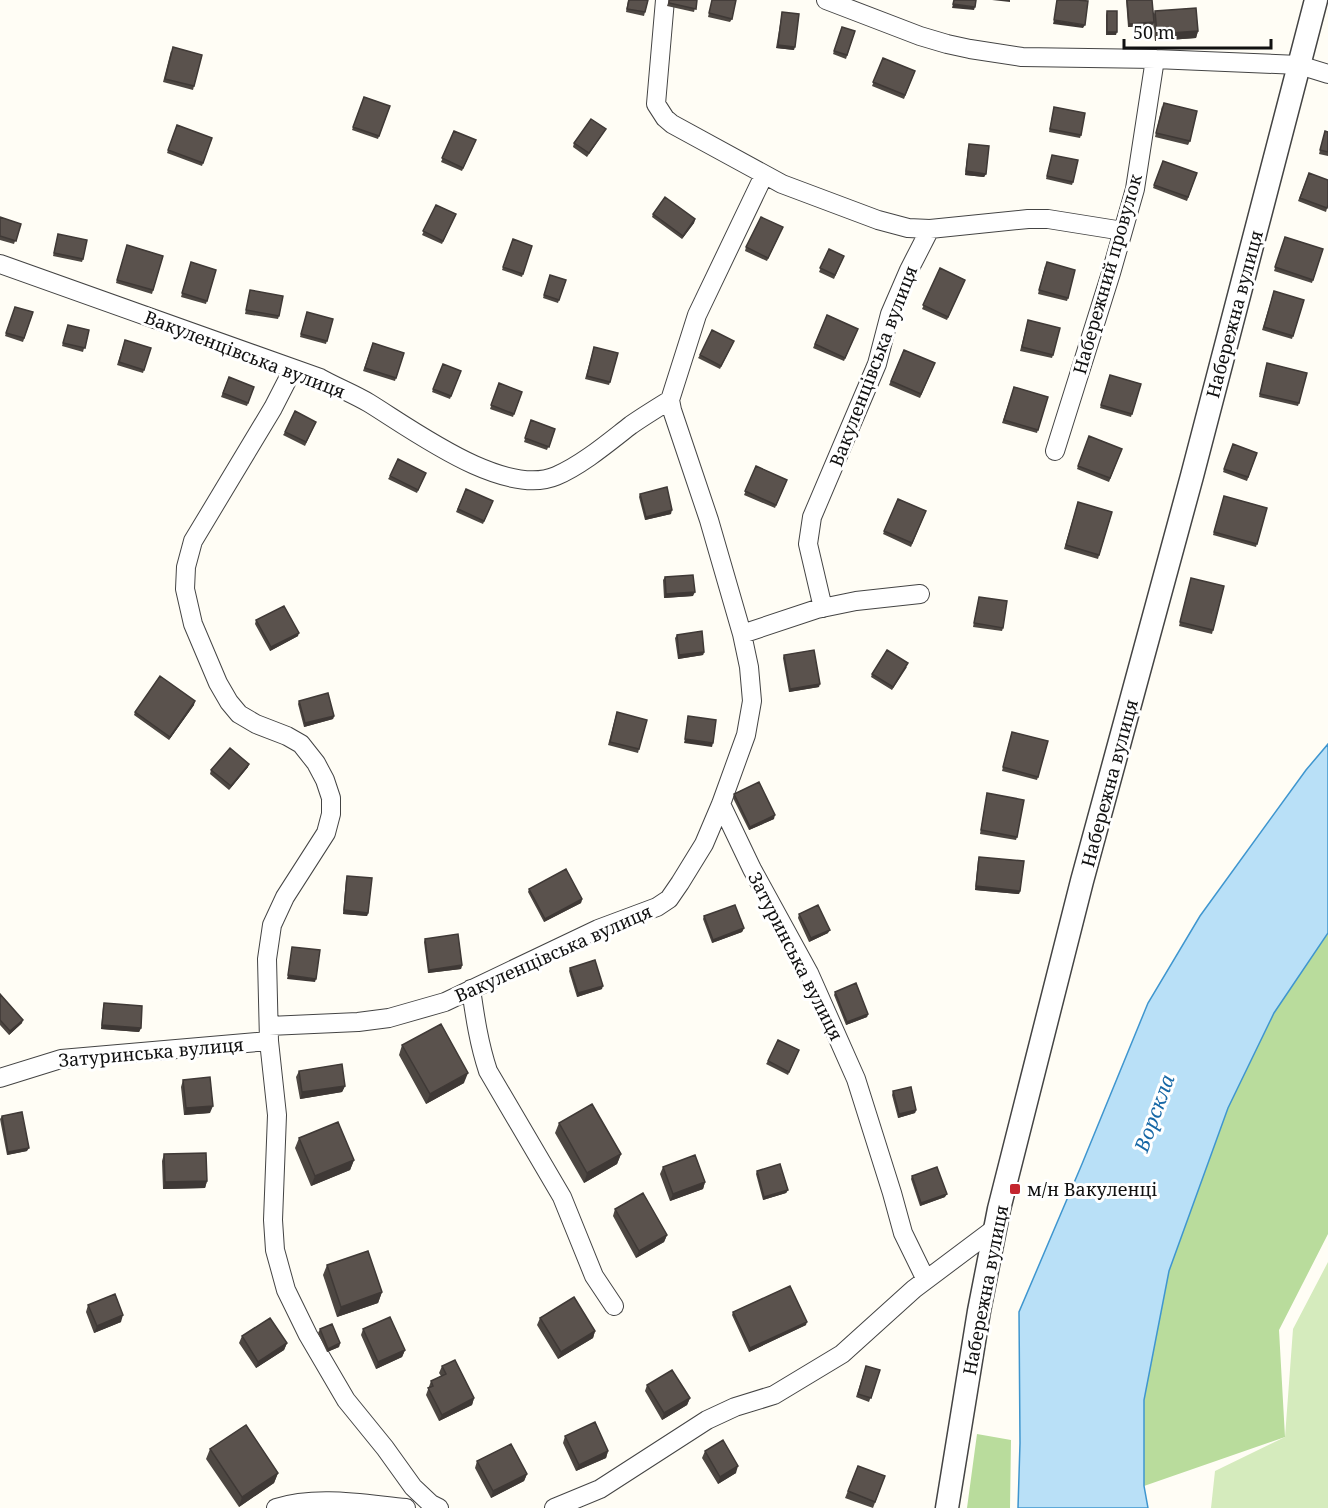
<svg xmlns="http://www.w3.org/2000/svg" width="1328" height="1508" viewBox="0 0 1328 1508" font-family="'Noto Serif',serif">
<rect width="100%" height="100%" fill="#fffdf5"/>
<path fill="#d5ebbd" d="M1328 1262V1508H1211L1215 1471 1285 1437 1293 1329Z"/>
<path fill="#b9dc9c" d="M1328 933V1234L1279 1330 1285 1437 1144 1486V1400L1169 1271 1228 1108 1274 1013Z
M977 1434 1011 1440 1010 1508H967Z"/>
<path fill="#b9e0f7" stroke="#3f96cf" stroke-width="1.5" d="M1328 744V933L1274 1013 1228 1108 1169 1271 1144 1400V1486L1148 1508H1018L1020 1443 1019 1312 1082 1164 1148 1003 1200 916 1306 770Z"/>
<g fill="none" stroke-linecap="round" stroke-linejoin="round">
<g stroke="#444" stroke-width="20">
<path id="minor" d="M665 0 656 104 665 118 672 124 782 184 878 220 908 228 930 229 1028 219H1048L1123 231
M826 0 920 36 947 44 970 49 1022 57 1155 59 1299 65 1328 74
M0 264 320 378C336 387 354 394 369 403 413 430 504 498 556 476 582 465 609 442 631 425 644 416 657 408 670 400
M293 369 273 408 193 541 186 567 185 589 193 624 218 683 229 702 239 714 256 724 287 736 301 744 316 763 325 780 331 798V814L326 833 285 897 272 925 267 959 269 1041 277 1115 273 1220 275 1250 286 1290 308 1335 346 1400 385 1448 413 1487 431 1504 439 1508
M1055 451 1111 273 1135 189 1155 59
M823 608 808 544 812 517 877 364 890 314 909 270 930 229
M742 634 817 609 856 601 920 594
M721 804 752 869 809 973 856 1079 892 1193 903 1233 926 1280
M471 989C475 1017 479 1044 488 1071L562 1197 594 1276 614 1306
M269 1026 358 1022 389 1018 445 1002 598 929 657 907 669 899 680 883 704 844 721 804 746 735 752 701 749 667 742 634 709 520 672 410 670 400 697 315 764 175
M0 1078 61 1059 269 1041
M276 1508C317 1495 364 1504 406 1508
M554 1508 600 1489 707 1420 735 1407 774 1395 842 1354 914 1289 994 1229"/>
</g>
<g stroke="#444" stroke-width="25">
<path id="tertiary" d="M947 1508 979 1311 999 1209 1082 881 1192 476 1316 0"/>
</g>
<use href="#minor" stroke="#fff" stroke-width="18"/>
<use href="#tertiary" stroke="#fff" stroke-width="22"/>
</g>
<path fill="#4d4742" d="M628 0H648L644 16 626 12Z
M669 0H697L694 12 667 6Z
M712 0 732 19 730 22 708 17Z
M1126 0H1152L1153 17 1155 11 1198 31 1196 38 1155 41 1153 23 1152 26 1128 27Z
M1107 11 1116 35H1106V15Z
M782 12 794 50 776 48Z
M842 27 855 31 846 59 833 54Z
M171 51 194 86 193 90 163 82Z
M883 58 915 71 904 99 872 86Z
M364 97 390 106 378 139 352 130Z
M1162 106 1190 141 1188 145 1155 137Z
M1054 107 1081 135 1080 138 1049 132Z
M177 125 212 138 202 166 167 153Z
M454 131 476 140 462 171 441 162Z
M1325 131 1328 132V156L1319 154Z
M604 132 587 157 573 147 574 143Z
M969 144 986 174 984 177 965 175 968 148Z
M1052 155 1073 182 1072 185 1046 179Z
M1163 161 1197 173 1187 201 1153 188Z
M1309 173 1328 205 1326 212 1298 201Z
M436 205 456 214 442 244 422 235Z
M653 214 695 219 694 223 682 239 652 217Z
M0 217 21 224 14 244 0 240Z
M783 227 767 261 745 251 746 247Z
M58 234 83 259 82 262 53 256Z
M1285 237 1323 249 1312 283 1274 271Z
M513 239 532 246 522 277 502 270Z
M127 245 163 256 152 294 116 283Z
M829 249 844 256 834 279 819 272Z
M191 262 216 270 206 304 181 297Z
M1045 266 1068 298 1067 301 1038 294Z
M940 268 965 280 947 320 922 309Z
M550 275 566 280 558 303 543 298Z
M250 290 279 316 278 319 245 314Z
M1274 291 1304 300 1292 339 1262 330Z
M15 307 33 312 23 342 5 336Z
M307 312 333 319 326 344 300 337Z
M827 315 858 329 844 361 813 348Z
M1027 324 1053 355 1052 358 1020 351Z
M68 325 89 330 83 352 62 346Z
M125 340 151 348 143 373 117 365Z
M734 341 720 369 698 358 700 355Z
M373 343 404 353 395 381 363 371Z
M594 347 610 382 609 385 585 379Z
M904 350 935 363 920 398 889 385Z
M443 364 461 371 450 399 432 392Z
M1266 367 1299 403 1298 406 1259 397Z
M1110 375 1141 384 1131 417 1100 408Z
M229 377 254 387 247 406 221 397Z
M499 383 522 392 513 417 490 409Z
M1014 387 1048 397 1037 433 1002 423Z
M531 420 555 429 547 450 524 442Z
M316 422 305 446 283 435 285 432Z
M1089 436 1122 449 1109 482 1077 469Z
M1233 444 1257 453 1247 481 1223 472Z
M756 466 787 480 775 508 744 495Z
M426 473 417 493 388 479 390 476Z
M466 489 493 501 483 524 456 512Z
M640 494 671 514 645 520 639 497Z
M1224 496 1267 508 1256 547 1213 535Z
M898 499 926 511 911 547 883 534Z
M1078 502 1112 512 1098 559 1064 549Z
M665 577 693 596 664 598 663 580Z
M1190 582 1213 630 1212 634 1179 626Z
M979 597 1003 628 1002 631 973 627Z
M256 620 298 636 270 651 255 624Z
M677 635 704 652 703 655 678 659 675 638Z
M784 655 819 687 789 692 783 658Z
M907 667 892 690 871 677 872 674Z
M299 701 334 716 333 719 304 727 298 704Z
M194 705 169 740 134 715 135 712Z
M616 715 639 749 638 753 608 745Z
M1011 735 1038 777 1037 780 1002 771Z
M248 767 229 790 210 774 211 770Z
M987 793 1017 837 1016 840 980 834Z
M734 794 774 819 749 830 733 798Z
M979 857 1020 891 1019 894 975 890 978 860Z
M347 876 368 913 367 916 343 914 346 879Z
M529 889 582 899 581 903 544 922 528 892Z
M799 914 828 933 809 942 798 918Z
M704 916 744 928 742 932 712 943 703 919Z
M425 939 462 965 461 969 428 973 424 942Z
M570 968 602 989 577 997 569 971Z
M835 992 868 1014 867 1017 846 1025 834 995Z
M0 994 22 1023 9 1035 0 1025Z
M104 1003 141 1028 139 1032 101 1029 103 1007Z
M402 1045 464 1083 426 1104 399 1055Z
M799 1050 788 1075 766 1064 768 1061Z
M299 1071 345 1086 342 1092 300 1099 296 1077Z
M183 1080 210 1113 184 1115 181 1087Z
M893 1091 916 1110 915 1113 898 1118 892 1095Z
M2 1116 27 1151 7 1155 0 1119Z
M559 1123 621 1154 617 1164 584 1183 555 1133Z
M299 1138 354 1160 350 1170 311 1186 295 1148Z
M164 1154 207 1181 205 1188 163 1189 162 1161Z
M663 1167 705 1182 703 1189 670 1201 660 1174Z
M757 1171 788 1190 786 1193 763 1200 756 1174Z
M912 1176 945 1197 920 1206 911 1179Z
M615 1209 667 1235 664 1242 636 1258 613 1216Z
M327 1265 382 1292 378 1303 337 1317 323 1275Z
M88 1305 121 1322 94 1333 86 1312Z
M733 1312 806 1325 749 1352 732 1315Z
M540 1318 595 1331 593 1338 558 1359 537 1325Z
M320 1329 340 1343 339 1347 327 1352 318 1333Z
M363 1329 405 1350 402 1357 376 1369 361 1335Z
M242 1336 287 1343 284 1350 256 1368 239 1343Z
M442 1366 474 1398 472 1405 439 1421 426 1395 431 1381 441 1376 439 1373Z
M866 1366 880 1370 869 1402 856 1397Z
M647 1385 690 1398 687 1405 662 1420 645 1391Z
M565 1436 608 1451 606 1458 576 1471 563 1443Z
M210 1449 278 1473 274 1483 239 1507 206 1459Z
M705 1451 736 1473 718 1484 702 1458Z
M477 1461 527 1474 524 1481 491 1498 475 1468Z
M858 1466 885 1476 873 1508 845 1498Z"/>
<path fill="#3f3936" d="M992 0H1010V2Z
M953 4 975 7 974 10 952 8Z
M1054 20 1085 25 1083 28 1053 24Z
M1154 22 1152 26 1128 27 1129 24Z
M1198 31 1196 38 1155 41 1157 34Z
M1107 32H1117L1116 35H1106Z
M778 45 795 47 794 50 776 48Z
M966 171 986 174 984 177 965 175Z
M695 219 694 223 682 239 683 236Z
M672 510 671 514 645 520 646 517Z
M695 592 693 596 664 598 666 594Z
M299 633 298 636 270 651 271 647Z
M704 652 703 655 678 659 679 655Z
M820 684 819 687 789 692 790 689Z
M195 701 194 705 169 740 170 737Z
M334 716 333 719 304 727 305 723Z
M685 739 713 743 712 747 684 743Z
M249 764 248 767 229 790 231 786Z
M775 815 774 819 749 830 750 827Z
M976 886 1020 891 1019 894 975 890Z
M582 899 581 903 544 922 545 919Z
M344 910 368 913 367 916 343 914Z
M744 928 742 932 712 943 713 940Z
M830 930 828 933 809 942 811 938Z
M462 965 461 969 428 973 429 970Z
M288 975 316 979 315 982 287 979Z
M603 986 602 989 577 997 578 993Z
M868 1014 867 1017 846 1025 847 1022Z
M23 1020 22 1023 9 1035 10 1031Z
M102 1025 141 1028 139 1032 101 1029Z
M468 1073 464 1083 426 1104 430 1094Z
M345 1086 342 1092 300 1099 302 1092Z
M213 1106 210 1113 184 1115 186 1108Z
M916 1110 915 1113 898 1118 899 1114Z
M29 1148 27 1151 7 1155 8 1152Z
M621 1154 617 1164 584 1183 587 1173Z
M354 1160 350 1170 311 1186 315 1176Z
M207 1181 205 1188 163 1189 165 1182Z
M705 1182 703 1189 670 1201 673 1194Z
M788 1190 786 1193 763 1200 764 1197Z
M947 1194 945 1197 920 1206 921 1203Z
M667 1235 664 1242 636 1258 639 1251Z
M382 1292 378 1303 337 1317 341 1307Z
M123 1315 121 1322 94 1333 97 1326Z
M807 1322 806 1325 749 1352 750 1348Z
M595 1331 593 1338 558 1359 561 1352Z
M287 1343 284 1350 256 1368 258 1362Z
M340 1343 339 1347 327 1352 328 1349Z
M405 1350 402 1357 376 1369 378 1362Z
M474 1398 472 1405 439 1421 442 1415Z
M690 1398 687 1405 662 1420 664 1413Z
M608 1451 606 1458 576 1471 579 1465Z
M738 1466 736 1473 718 1484 720 1477Z
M278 1473 274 1483 239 1507 242 1497Z
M527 1474 524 1481 491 1498 493 1491Z"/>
<path fill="#5a524d" stroke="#3f3936" stroke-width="1.5" d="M629 0H648L645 12 627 9Z
M669 0H697L696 9 669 3Z
M712 0H736L732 19 709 13Z
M954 0H976L975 7 953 4Z
M1057 0H1077L1088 1 1085 25 1054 20Z
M1127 0H1152L1154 22 1129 24Z
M1196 8 1198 31 1157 34 1155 11Z
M1107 11H1117V32H1107Z
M782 12 799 14 795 47 778 45Z
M842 27 855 31 847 55 834 51Z
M173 47 202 55 194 86 165 79Z
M883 58 915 71 905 95 873 82Z
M364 97 390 106 379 136 353 127Z
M1164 103 1197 111 1190 141 1156 133Z
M1054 107 1085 113 1081 135 1050 129Z
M591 119 606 129 589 153 574 143Z
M177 125 212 138 203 163 168 150Z
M454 131 476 140 463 168 442 158Z
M1325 131 1328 132V152L1320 150Z
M969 144 989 146 986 174 966 171Z
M1052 155 1078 160 1073 182 1047 176Z
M1163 161 1197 173 1188 197 1154 185Z
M1309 173 1328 180V205L1327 208 1300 198Z
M665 197 695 219 683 236 653 214Z
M436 205 456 214 443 241 423 231Z
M0 217 21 224 16 241 0 236Z
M761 217 783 227 768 258 746 247Z
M58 234 87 240 83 259 54 253Z
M1285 237 1323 249 1313 280 1275 267Z
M513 239 532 246 523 274 503 267Z
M127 245 163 256 153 290 117 280Z
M829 249 844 256 835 275 820 268Z
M191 262 216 270 207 301 182 293Z
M1047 262 1075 270 1068 298 1039 290Z
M940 268 965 280 948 317 923 305Z
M550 275 566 280 559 300 544 295Z
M250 290 283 296 279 316 246 310Z
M1274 291 1304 300 1293 336 1264 327Z
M15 307 33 312 24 338 6 333Z
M307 312 333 319 327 341 301 334Z
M827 315 858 329 845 358 815 344Z
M1028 320 1060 328 1053 355 1022 347Z
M68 325 89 330 85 348 63 343Z
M712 330 734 341 721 366 700 355Z
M125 340 151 348 144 370 119 362Z
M373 343 404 353 396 378 365 368Z
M594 347 618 353 610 382 587 376Z
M904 350 935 363 921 394 891 381Z
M1267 363 1307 373 1299 403 1260 394Z
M443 364 461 371 451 396 433 389Z
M1110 375 1141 384 1132 414 1101 405Z
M229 377 254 387 248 403 223 393Z
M499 383 522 392 514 414 491 405Z
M1014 387 1048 397 1038 430 1004 420Z
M295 411 316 422 306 442 285 432Z
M531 420 555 429 549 447 525 438Z
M1089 436 1122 449 1110 478 1078 466Z
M1233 444 1257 453 1248 477 1224 469Z
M398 459 426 473 418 490 390 476Z
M756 466 787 480 776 505 745 491Z
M667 487 672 510 646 517 640 494Z
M466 489 493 501 484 521 458 509Z
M1224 496 1267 508 1257 544 1214 532Z
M898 499 926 511 912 543 884 531Z
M1078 502 1112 512 1099 555 1066 545Z
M693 575 695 592 666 594 665 577Z
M1191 578 1224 586 1213 630 1180 622Z
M979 597 1007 601 1003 628 974 623Z
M284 606 299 633 271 647 256 620Z
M702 631 704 652 679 655 677 635Z
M814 650 820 684 790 689 784 655Z
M887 650 908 663 893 687 872 674Z
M160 676 195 701 170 737 135 712Z
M328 693 334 716 305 723 299 701Z
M617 712 647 720 639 749 610 742Z
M688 716 716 720 713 743 685 739Z
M1012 732 1048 741 1038 777 1003 767Z
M230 748 249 764 231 786 211 770Z
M759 782 775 815 750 827 734 794Z
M987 793 1024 800 1017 837 981 830Z
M979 857 1024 861 1020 891 976 886Z
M566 869 582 899 545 919 529 889Z
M347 876 372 878 368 913 344 910Z
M735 905 744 928 713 940 704 916Z
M818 905 830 930 811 938 799 914Z
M458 934 462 965 429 970 425 939Z
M292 947 320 950 316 979 288 975Z
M595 960 603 986 578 993 570 968Z
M856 983 868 1014 847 1022 835 992Z
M0 994 23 1020 10 1031 0 1020Z
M104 1003 142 1006 141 1028 102 1025Z
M441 1024 468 1073 430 1094 402 1045Z
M778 1040 799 1050 789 1072 768 1061Z
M342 1064 345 1086 302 1092 299 1071Z
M210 1077 213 1106 186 1108 183 1080Z
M911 1087 916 1110 899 1114 893 1091Z
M592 1104 621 1154 587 1173 559 1123Z
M22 1112 29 1148 8 1152 2 1116Z
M338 1122 354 1160 315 1176 299 1138Z
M206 1153 207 1181 165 1182 164 1154Z
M695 1155 705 1182 673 1194 663 1167Z
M780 1164 788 1190 764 1197 757 1171Z
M937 1167 947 1194 921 1203 912 1176Z
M643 1193 667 1235 639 1251 615 1209Z
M368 1251 382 1292 341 1307 327 1265Z
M790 1286 807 1322 750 1348 733 1312Z
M115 1294 123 1315 97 1326 88 1305Z
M574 1297 595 1331 561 1352 540 1318Z
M390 1317 405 1350 378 1362 363 1329Z
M270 1318 287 1343 258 1362 242 1336Z
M332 1324 340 1343 328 1349 320 1329Z
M455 1360 474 1398 442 1415 428 1388 433 1386 431 1381 446 1374 442 1366Z
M866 1366 880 1370 871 1398 858 1394Z
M672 1370 690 1398 664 1413 647 1385Z
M595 1422 608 1451 579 1465 565 1436Z
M246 1425 278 1473 242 1497 210 1449Z
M723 1440 738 1466 720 1477 705 1451Z
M511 1444 527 1474 493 1491 477 1461Z
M858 1466 885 1476 875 1502 848 1491Z"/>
<rect fill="#c4262e" stroke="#fff" stroke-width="2" x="1009" y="1183" width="12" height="12" rx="3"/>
<g text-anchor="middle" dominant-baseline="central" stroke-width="6" stroke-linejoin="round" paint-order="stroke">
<g font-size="18" fill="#111" stroke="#fff">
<text transform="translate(1107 274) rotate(-74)">Набережний провулок</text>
<text transform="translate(1234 314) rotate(-75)">Набережна вулиця</text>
<text transform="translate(245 354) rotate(21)">Вакуленцівська вулиця</text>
<text transform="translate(873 366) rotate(-69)">Вакуленцівська вулиця</text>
<text transform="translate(1109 783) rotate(-75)">Набережна вулиця</text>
<text transform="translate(553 953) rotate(-24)">Вакуленцівська вулиця</text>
<text transform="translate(796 956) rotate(63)">Затуринська вулиця</text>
<text transform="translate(151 1052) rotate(-5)">Затуринська вулиця</text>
<text transform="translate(985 1290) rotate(-79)">Набережна вулиця</text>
</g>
<g font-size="18" fill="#111" stroke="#fff" text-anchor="start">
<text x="1027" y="1189">м/н Вакуленці</text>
</g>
<g font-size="20" font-style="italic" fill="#1768a6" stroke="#fff">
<text transform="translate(1154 1113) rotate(-70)">Ворскла</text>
</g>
</g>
<path d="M1124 39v9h147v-9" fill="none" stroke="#111111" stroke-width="3"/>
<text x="1133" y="39" font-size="18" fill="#111111" stroke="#ffffff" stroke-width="4.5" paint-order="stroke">50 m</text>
</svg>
